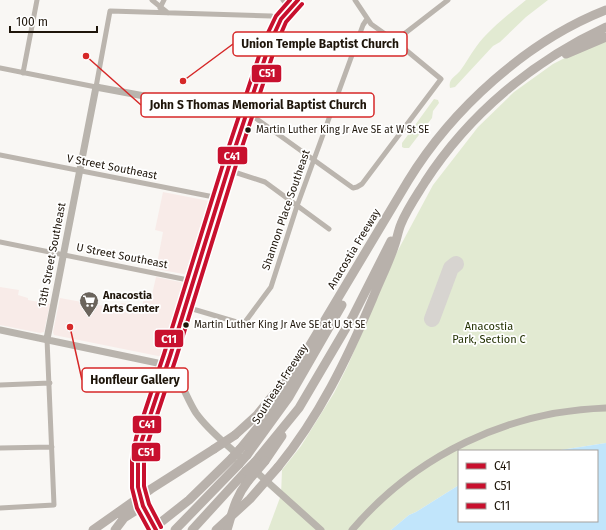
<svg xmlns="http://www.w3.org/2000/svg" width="606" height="530" viewBox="0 0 606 530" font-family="'Fira Sans',sans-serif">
<rect width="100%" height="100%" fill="#f9f7f4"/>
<path fill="#f8ebe8" d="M163 192 209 201 212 204 191 272 189 275 156 269 163 232 155 230Z
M156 277 185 283 186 286 165 355 163 357 54 335 53 332 60 298 120 309 121 303 142 306 144 298 151 299Z
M0 287 19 290 18 295 28 298V300L50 304 44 332 40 333 0 325Z"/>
<path fill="#e2ead2" d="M526 0H548L526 17 500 42 493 46 455 87 450 88C448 79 455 77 460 71 466 63 470 55 476 47 489 29 509 14 526 0Z
M606 37V443L554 451H459V485L416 512 409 515 391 530H268L281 495 282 470 301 446 334 393 348 365 396 254 433 185 478 127 514 92 553 64Z
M434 99 438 100 439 103 433 111 432 118 412 144 409 148H404L402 147V143Z"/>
<path fill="#c1e5fb" d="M606 443V530H391L409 515 416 512 459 485V521H597V451H554Z"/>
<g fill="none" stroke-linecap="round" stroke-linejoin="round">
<path stroke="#d7d4d0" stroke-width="16" d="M432 319 451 268 456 264"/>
<path stroke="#bbb5ae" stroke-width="5" d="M152 0 168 13
M283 0 290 9
M160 8 164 0
M395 41 448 0
M0 68 96 87 110 11 271 16 281 19
M23 73 37 0
M246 115 254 117 353 188 357 187 362 184 441 79 395 41 371 24 355 0
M0 155 219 198
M228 170 265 182 329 229
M0 242 193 281
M186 307 240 323 245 322 271 287 297 206 363 25 367 19
M0 385 50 383
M0 448 52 447
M0 508 54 505 47 339"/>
<path stroke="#b9b4ad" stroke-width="7" d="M0 330 167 365C181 377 186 398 196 413 208 430 224 442 239 456
M47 339 96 87 246 115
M252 468 321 530
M147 515 140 497 137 475 138 456 143 436 170 356 230 163 270 43 281 19 298 0
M352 530C416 455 508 411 606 408"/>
<path stroke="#b8b1ab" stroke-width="9" d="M566 54 606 37
M235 435 257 415 283 383
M240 449 268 415 287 387 301 360 408 181C452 109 527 41 606 10
M247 455 289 397 342 305
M265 461 282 436
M255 462 299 408 352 318 391 241
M278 467C319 417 347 359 372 300 379 282 388 265 394 247 397 239 398 231 401 224 407 209 417 195 425 182 469 114 533 61 606 27
M93 530 151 489 214 449
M115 530 124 518 143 506
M151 530 189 500 232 458
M175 530 239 464
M192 530 246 471
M227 530C233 510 235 498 248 481"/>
<path stroke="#b9b4ad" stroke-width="7" d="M147 515 156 530"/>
<path stroke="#b8b1ab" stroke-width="9" d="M214 449 235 435
M232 458 240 449
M239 464 247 455
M246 471 255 462
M248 481 265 461
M216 530 250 499 278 467"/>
<g stroke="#fff" stroke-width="7">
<path id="bus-1" d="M156 530 143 506 138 487V461L142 440 170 356 230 163 270 43 281 19 298 0"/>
</g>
<g stroke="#fff" stroke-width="7">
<path id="bus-2" d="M161 527 149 504 144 486V462L148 442 176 358 236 165 276 45 286 22 302 4"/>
</g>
<g stroke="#fff" stroke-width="7">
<path id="bus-3" d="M149 530 137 508 132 488V460L136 438 164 354 224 161 264 41 276 16 290 0"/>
</g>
<use href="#bus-1" stroke="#c8102e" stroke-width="4"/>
<use href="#bus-2" stroke="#c8102e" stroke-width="4"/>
<use href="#bus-3" stroke="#c8102e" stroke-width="4"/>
</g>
<defs>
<g id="supermarket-pin" transform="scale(1)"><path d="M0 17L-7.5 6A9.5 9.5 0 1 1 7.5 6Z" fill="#6b645c" stroke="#fff"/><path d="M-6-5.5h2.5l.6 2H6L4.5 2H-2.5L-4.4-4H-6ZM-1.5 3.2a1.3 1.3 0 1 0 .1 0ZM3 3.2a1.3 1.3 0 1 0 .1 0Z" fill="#fff"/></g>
</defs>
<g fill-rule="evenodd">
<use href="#supermarket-pin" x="89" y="301"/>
</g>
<g fill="#1e150a" stroke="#fff" stroke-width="1.5">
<circle cx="248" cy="130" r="3.5"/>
<circle cx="186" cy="325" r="3.5"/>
</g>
<g text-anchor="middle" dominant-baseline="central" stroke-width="3.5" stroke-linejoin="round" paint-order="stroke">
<g font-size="10" fill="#1e150a" stroke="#fff" text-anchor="start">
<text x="256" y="130">Martin Luther King Jr Ave SE at W St SE</text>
<text x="194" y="325">Martin Luther King Jr Ave SE at U St SE</text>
</g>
<g font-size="11" fill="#1e150a" stroke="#fff">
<text transform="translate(112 167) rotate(11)">V Street Southeast</text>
<text transform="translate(286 210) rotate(-71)">Shannon Place Southeast</text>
<text transform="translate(354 249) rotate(-59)">Anacostia Freeway</text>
<text transform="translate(52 255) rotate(-79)">13th Street Southeast</text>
<text transform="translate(122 256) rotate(11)">U Street Southeast</text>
<text transform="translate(280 384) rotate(-57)">Southeast Freeway</text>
</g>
<g font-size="11" font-weight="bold" fill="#1e150a" stroke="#fff" text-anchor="start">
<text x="103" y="295">Anacostia<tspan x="103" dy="13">Arts Center</tspan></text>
</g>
<g font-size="11" fill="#233203" stroke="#fff">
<text x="489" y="326">Anacostia<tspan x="489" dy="13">Park, Section C</tspan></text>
</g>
</g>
<path fill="none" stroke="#d62828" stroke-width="1.5" d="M183 81L233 44M86 56L141 105M70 327L82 380"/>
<g fill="#d62828" stroke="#fff" stroke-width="1.5">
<circle cx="183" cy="81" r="4"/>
<circle cx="86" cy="56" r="4"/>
<circle cx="70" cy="327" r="4"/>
</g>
<g fill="#fff" stroke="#d62828" stroke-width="1.5">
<rect x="233" y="32" width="174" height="24" rx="4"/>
<rect x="141" y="93" width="233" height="24" rx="4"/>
<rect x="82" y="368" width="106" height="24" rx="4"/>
</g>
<g font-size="12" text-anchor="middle" font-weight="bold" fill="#1e150a">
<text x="320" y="48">Union Temple Baptist Church</text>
<text x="258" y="109">John S Thomas Memorial Baptist Church</text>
<text x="135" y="384">Honfleur Gallery</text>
</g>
<g stroke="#fff" stroke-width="1.5">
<rect x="251" y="64" width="31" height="19" rx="4" fill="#c8102e"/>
<rect x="217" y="146" width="31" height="19" rx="4" fill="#c8102e"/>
<rect x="154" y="329" width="30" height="19" rx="4" fill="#c8102e"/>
<rect x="132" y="415" width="30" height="19" rx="4" fill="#c8102e"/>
<rect x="131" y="442" width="30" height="20" rx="4" fill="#c8102e"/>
</g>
<g font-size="11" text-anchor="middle" font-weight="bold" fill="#fff">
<text x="267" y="77">C51</text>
<text x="232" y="160">C41</text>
<text x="169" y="343">C11</text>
<text x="147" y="428">C41</text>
<text x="146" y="456">C51</text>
</g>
<rect x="458" y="450" width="140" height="72" fill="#ffffff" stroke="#a5a19d"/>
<rect x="466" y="463" width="20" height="6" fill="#c8102e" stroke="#a5a19d"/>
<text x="494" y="470" font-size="12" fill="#1e150a">C41</text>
<rect x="466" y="483" width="20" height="6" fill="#c8102e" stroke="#a5a19d"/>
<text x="494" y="490" font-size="12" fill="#1e150a">C51</text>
<rect x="466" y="503" width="20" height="6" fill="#c8102e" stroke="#a5a19d"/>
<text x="494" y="510" font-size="12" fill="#1e150a">C11</text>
<path d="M10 26v6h87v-6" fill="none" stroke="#1e150a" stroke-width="2"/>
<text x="16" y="26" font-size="12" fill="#1e150a" stroke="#ffffff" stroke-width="3" paint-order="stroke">100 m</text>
</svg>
